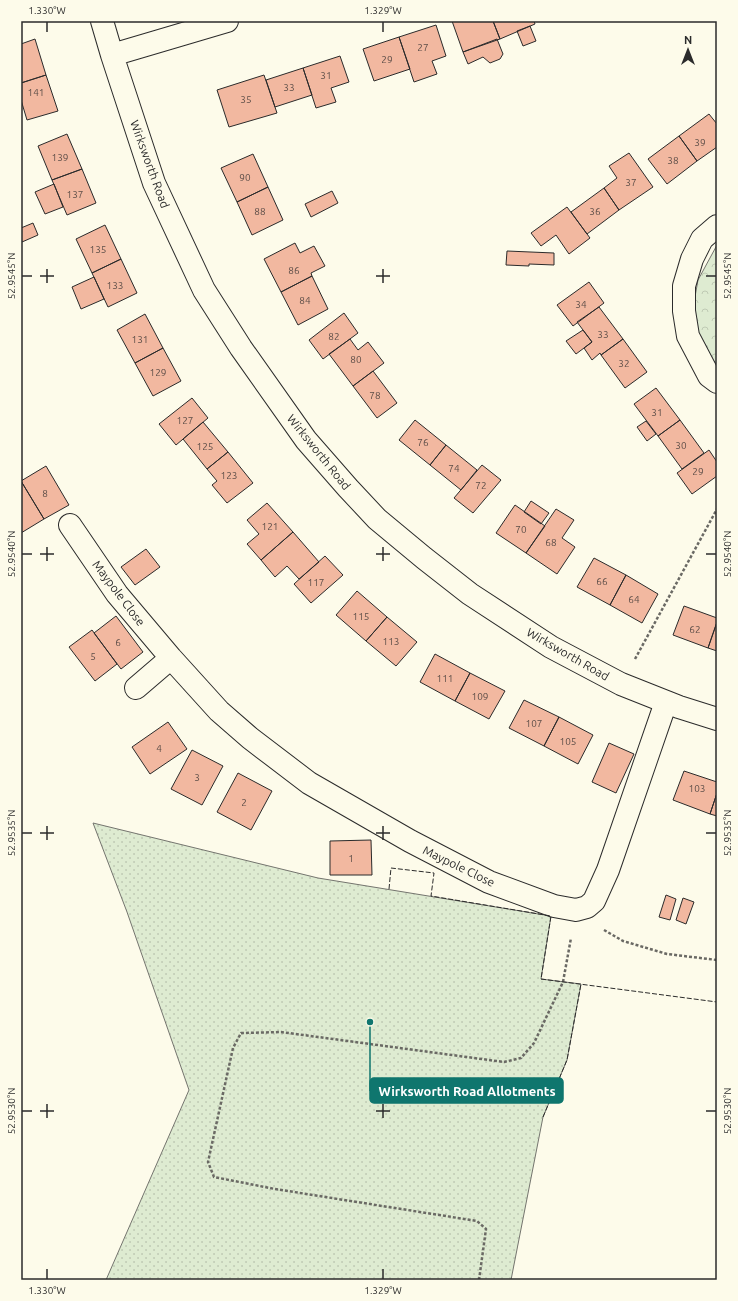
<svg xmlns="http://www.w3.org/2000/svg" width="738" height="1301" viewBox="0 0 738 1301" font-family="Ubuntu,sans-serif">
<defs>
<pattern id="forest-crowns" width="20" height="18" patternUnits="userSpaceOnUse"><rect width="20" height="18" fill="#deebd1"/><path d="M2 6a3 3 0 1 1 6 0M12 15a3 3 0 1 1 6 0" fill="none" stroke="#bfcab4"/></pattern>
<pattern id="garden-dots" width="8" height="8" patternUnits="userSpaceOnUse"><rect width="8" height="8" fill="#deebd1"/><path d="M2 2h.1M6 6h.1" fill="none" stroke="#bfcab4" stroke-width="1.8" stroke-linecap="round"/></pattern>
</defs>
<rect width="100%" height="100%" fill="#fdfbea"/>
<path fill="url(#forest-crowns)" stroke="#74746e" d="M717 245V365L705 350 698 331 693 308 698 280Z"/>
<path fill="url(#garden-dots)" stroke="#74746e" d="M93 823 318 878 551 916 541 979 581 984 567 1060 543 1117 511 1280H106L189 1090 127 912Z"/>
<path fill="#f2b8a0" stroke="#2b2b2b" d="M452 21H493L500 39 463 52Z
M493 21H534L535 24 500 39Z
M436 25 446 56 432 61 437 74 414 82 399 37Z
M530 26 536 41 523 46 517 31Z
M399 37 410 69 374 81 363 49Z
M35 39 46 75 21 83V44Z
M497 39 503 54 500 59 490 63 483 57 468 64 463 52Z
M340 56 349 82 331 88 336 102 316 108 303 68Z
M303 68 312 95 275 107 266 80Z
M46 75 58 111 27 120 21 100V83Z
M264 75 277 113 229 127 217 90Z
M709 114 717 124V147L697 161 679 136Z
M67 134 82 169 52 180 38 146Z
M679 136 697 161 667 184 648 159Z
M629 153 653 187 619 210 604 188 617 178 609 166Z
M253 154 268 187 237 202 221 168Z
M82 169 96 203 67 215 52 180Z
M54 184 63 207 45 214 35 192Z
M268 187 283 220 252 235 237 202Z
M604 188 619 210 587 234 571 212Z
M332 191 338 203 311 217 305 204Z
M567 207 590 238 569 254 556 235 541 246 531 233Z
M33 223 38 235 22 242 21 239V228Z
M105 225 121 259 92 273 76 239Z
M295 243 300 253 314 246 325 266 311 273 312 276 281 292 264 259Z
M507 251 554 253V265L529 264V266L506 265Z
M121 259 137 293 108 307 92 273Z
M312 276 328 309 298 325 281 292Z
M94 277 104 299 81 309 72 287Z
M589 282 604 303 573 326 557 305Z
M599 307 623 339 601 355 600 353 592 360 584 348 592 342 577 322Z
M344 313 358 333 323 359 309 340Z
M145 314 163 348 135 363 117 330Z
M583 330 592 342 576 354 566 341Z
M350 339 358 350 368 342 384 363 353 386 329 354Z
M623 339 647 372 625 388 601 355Z
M163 348 181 381 153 396 135 363Z
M373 371 397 403 377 418 353 386Z
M656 388 680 420 658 436 634 404Z
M192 398 208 418 176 445 159 424Z
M415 420 446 445 430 465 399 440Z
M680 420 704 453 682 469 658 436Z
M646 421 656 434 647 441 637 427Z
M203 422 228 452 207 469 183 439Z
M446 445 477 470 461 490 430 465Z
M709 450 717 462V476L692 494 677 473Z
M228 452 253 483 227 503 212 485 217 481 207 469Z
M482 465 501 480 473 513 454 498Z
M46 466 69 505 44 519 21 481Z
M21 481 44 519 21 533Z
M531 501 549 513 541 524 524 512Z
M267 503 293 532 261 560 247 544 259 534 247 520Z
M515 505 545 526 526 553 496 533Z
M556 509 574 520 562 538 575 547 557 574 526 553Z
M293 532 319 562 299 579 287 566 275 577 261 560Z
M146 549 160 567 135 585 121 567Z
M325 556 343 575 311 603 294 584Z
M594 558 626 575 610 605 577 587Z
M626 575 658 594 642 623 610 605Z
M357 591 387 617 366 641 336 615Z
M684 606 717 618V622L708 648 673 635Z
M116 616 143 652 121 669 94 633Z
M387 617 417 642 396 666 366 641Z
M717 622V651L708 648Z
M92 630 117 664 95 681 69 647Z
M435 654 470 673 455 701 420 682Z
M470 673 505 691 489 719 455 701Z
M524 700 559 717 544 746 509 728Z
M559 717 593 735 578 764 544 746Z
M168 722 187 749 150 774 132 747Z
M609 743 634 754 616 793 592 782Z
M192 750 223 766 202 805 171 789Z
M684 771 717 782V793L710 814 673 800Z
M238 773 272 791 251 830 217 812Z
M717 793V816L710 814Z
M371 840 372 875H330V841Z
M666 895 676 899 670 920 659 917Z
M683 898 694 902 686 924 676 920Z"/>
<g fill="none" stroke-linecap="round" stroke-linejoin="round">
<g stroke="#2b2b2b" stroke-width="24">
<path id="minor" d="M102 21 112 55 154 183 204 290 241 348 306 440 348 488 377 519 424 558 470 594 551 647 621 684 679 707 717 719
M112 55 227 21
M717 226 702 239 692 259 684 286V311L688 336 709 376 717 382
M70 525 117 594 171 658 219 711 250 738 309 783 410 841 489 882 554 906 576 910 587 907 594 901 608 870 666 702
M136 688 171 658"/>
</g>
<path stroke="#6a6964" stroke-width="2.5" stroke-dasharray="3 2" stroke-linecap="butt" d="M635 659 717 509
M604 930 623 941 667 954 717 960
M479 1280 486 1229 477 1221 275 1189 214 1177 208 1162 233 1048 241 1033 281 1032 504 1062 521 1058 534 1043 563 982 571 938"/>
<use href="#minor" stroke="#fdfbea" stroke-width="22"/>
<path stroke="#2b2b2b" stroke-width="1" stroke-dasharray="5 2" stroke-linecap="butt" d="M389 889 391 868 434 873 431 896 551 916 541 979 717 1002
M543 1117 567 1060 581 984"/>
</g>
<path fill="none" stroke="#2b2b2b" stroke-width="1.5" d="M47 22V32M383 22V32M47 269V283M383 269V283M22 276H32M40 276H54M376 276H390M706 276H716M47 547V561M383 547V561M22 554H32M40 554H54M376 554H390M706 554H716M47 826V840M383 826V840M22 833H32M40 833H54M376 833H390M706 833H716M47 1104V1118M383 1104V1118M22 1111H32M40 1111H54M376 1111H390M706 1111H716M47 1269V1279M383 1269V1279"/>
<g text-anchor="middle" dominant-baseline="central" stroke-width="3" stroke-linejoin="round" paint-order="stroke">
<g font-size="10" fill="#5d4e48">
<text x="423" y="47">27</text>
<text x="387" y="59">29</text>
<text x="326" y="75">31</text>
<text x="289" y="87">33</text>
<text x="36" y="92">141</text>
<text x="246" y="99">35</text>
<text x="700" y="142">39</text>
<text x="60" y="157">139</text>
<text x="673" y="160">38</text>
<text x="245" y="177">90</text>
<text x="631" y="182">37</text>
<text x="75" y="194">137</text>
<text x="260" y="211">88</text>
<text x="595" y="211">36</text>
<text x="98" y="249">135</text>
<text x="294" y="270">86</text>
<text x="115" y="285">133</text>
<text x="305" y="300">84</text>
<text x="581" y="304">34</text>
<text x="603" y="334">33</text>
<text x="334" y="336">82</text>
<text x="140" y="339">131</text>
<text x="356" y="359">80</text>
<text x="624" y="363">32</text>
<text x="158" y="372">129</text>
<text x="375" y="395">78</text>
<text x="657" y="412">31</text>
<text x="185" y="420">127</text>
<text x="423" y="442">76</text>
<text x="681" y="445">30</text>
<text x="205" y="446">125</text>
<text x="454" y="468">74</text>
<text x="698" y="471">29</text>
<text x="229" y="475">123</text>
<text x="481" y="485">72</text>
<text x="45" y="493">8</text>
<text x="270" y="526">121</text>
<text x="521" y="529">70</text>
<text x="551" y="542">68</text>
<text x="602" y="581">66</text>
<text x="316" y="582">117</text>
<text x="634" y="599">64</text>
<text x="361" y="616">115</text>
<text x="695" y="629">62</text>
<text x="391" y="641">113</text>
<text x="118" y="642">6</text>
<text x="93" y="656">5</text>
<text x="445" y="678">111</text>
<text x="480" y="696">109</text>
<text x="534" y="723">107</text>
<text x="568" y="741">105</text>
<text x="159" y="748">4</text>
<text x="197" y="777">3</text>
<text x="697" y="788">103</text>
<text x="244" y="802">2</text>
<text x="351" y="858">1</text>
</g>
<g font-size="12" fill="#2b2b2b" stroke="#fdfbea">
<text transform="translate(150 164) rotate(70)">Wirksworth Road</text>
<text transform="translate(319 452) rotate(51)">Wirksworth Road</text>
<text transform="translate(119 593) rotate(53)">Maypole Close</text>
<text transform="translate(568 654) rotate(30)">Wirksworth Road</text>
<text transform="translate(459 866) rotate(26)">Maypole Close</text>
</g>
</g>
<path fill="none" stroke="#0f766e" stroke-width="1.5" d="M370 1022L370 1091"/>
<circle fill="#0f766e" stroke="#fdfbea" stroke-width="1.5" cx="370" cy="1022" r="4"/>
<rect fill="#0f766e" stroke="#0f766e" stroke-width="1.5" x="370" y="1078" width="193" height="25" rx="4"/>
<g font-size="13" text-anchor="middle" font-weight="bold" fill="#fff">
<text x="467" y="1096">Wirksworth Road Allotments</text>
</g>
<rect width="738" height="1301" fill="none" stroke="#fdfbea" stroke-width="44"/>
<g transform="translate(688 50)" stroke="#fdfbea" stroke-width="3" paint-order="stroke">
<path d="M0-3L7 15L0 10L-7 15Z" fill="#2b2b2b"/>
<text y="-6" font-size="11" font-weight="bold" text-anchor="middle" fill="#2b2b2b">N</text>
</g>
<rect x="22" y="22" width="694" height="1257" fill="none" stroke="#2b2b2b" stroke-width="1.5"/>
<g font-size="10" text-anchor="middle" fill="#2b2b2b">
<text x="47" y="14">1.330°W</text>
<text x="383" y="14">1.329°W</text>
<text transform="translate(11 276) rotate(-90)" y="4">52.9545°N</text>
<text transform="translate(727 276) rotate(-90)" y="4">52.9545°N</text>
<text transform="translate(11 554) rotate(-90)" y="4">52.9540°N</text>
<text transform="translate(727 554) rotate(-90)" y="4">52.9540°N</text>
<text transform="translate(11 833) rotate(-90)" y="4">52.9535°N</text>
<text transform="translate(727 833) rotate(-90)" y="4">52.9535°N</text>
<text transform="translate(11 1111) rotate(-90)" y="4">52.9530°N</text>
<text transform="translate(727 1111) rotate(-90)" y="4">52.9530°N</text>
<text x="47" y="1294">1.330°W</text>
<text x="383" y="1294">1.329°W</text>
</g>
</svg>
